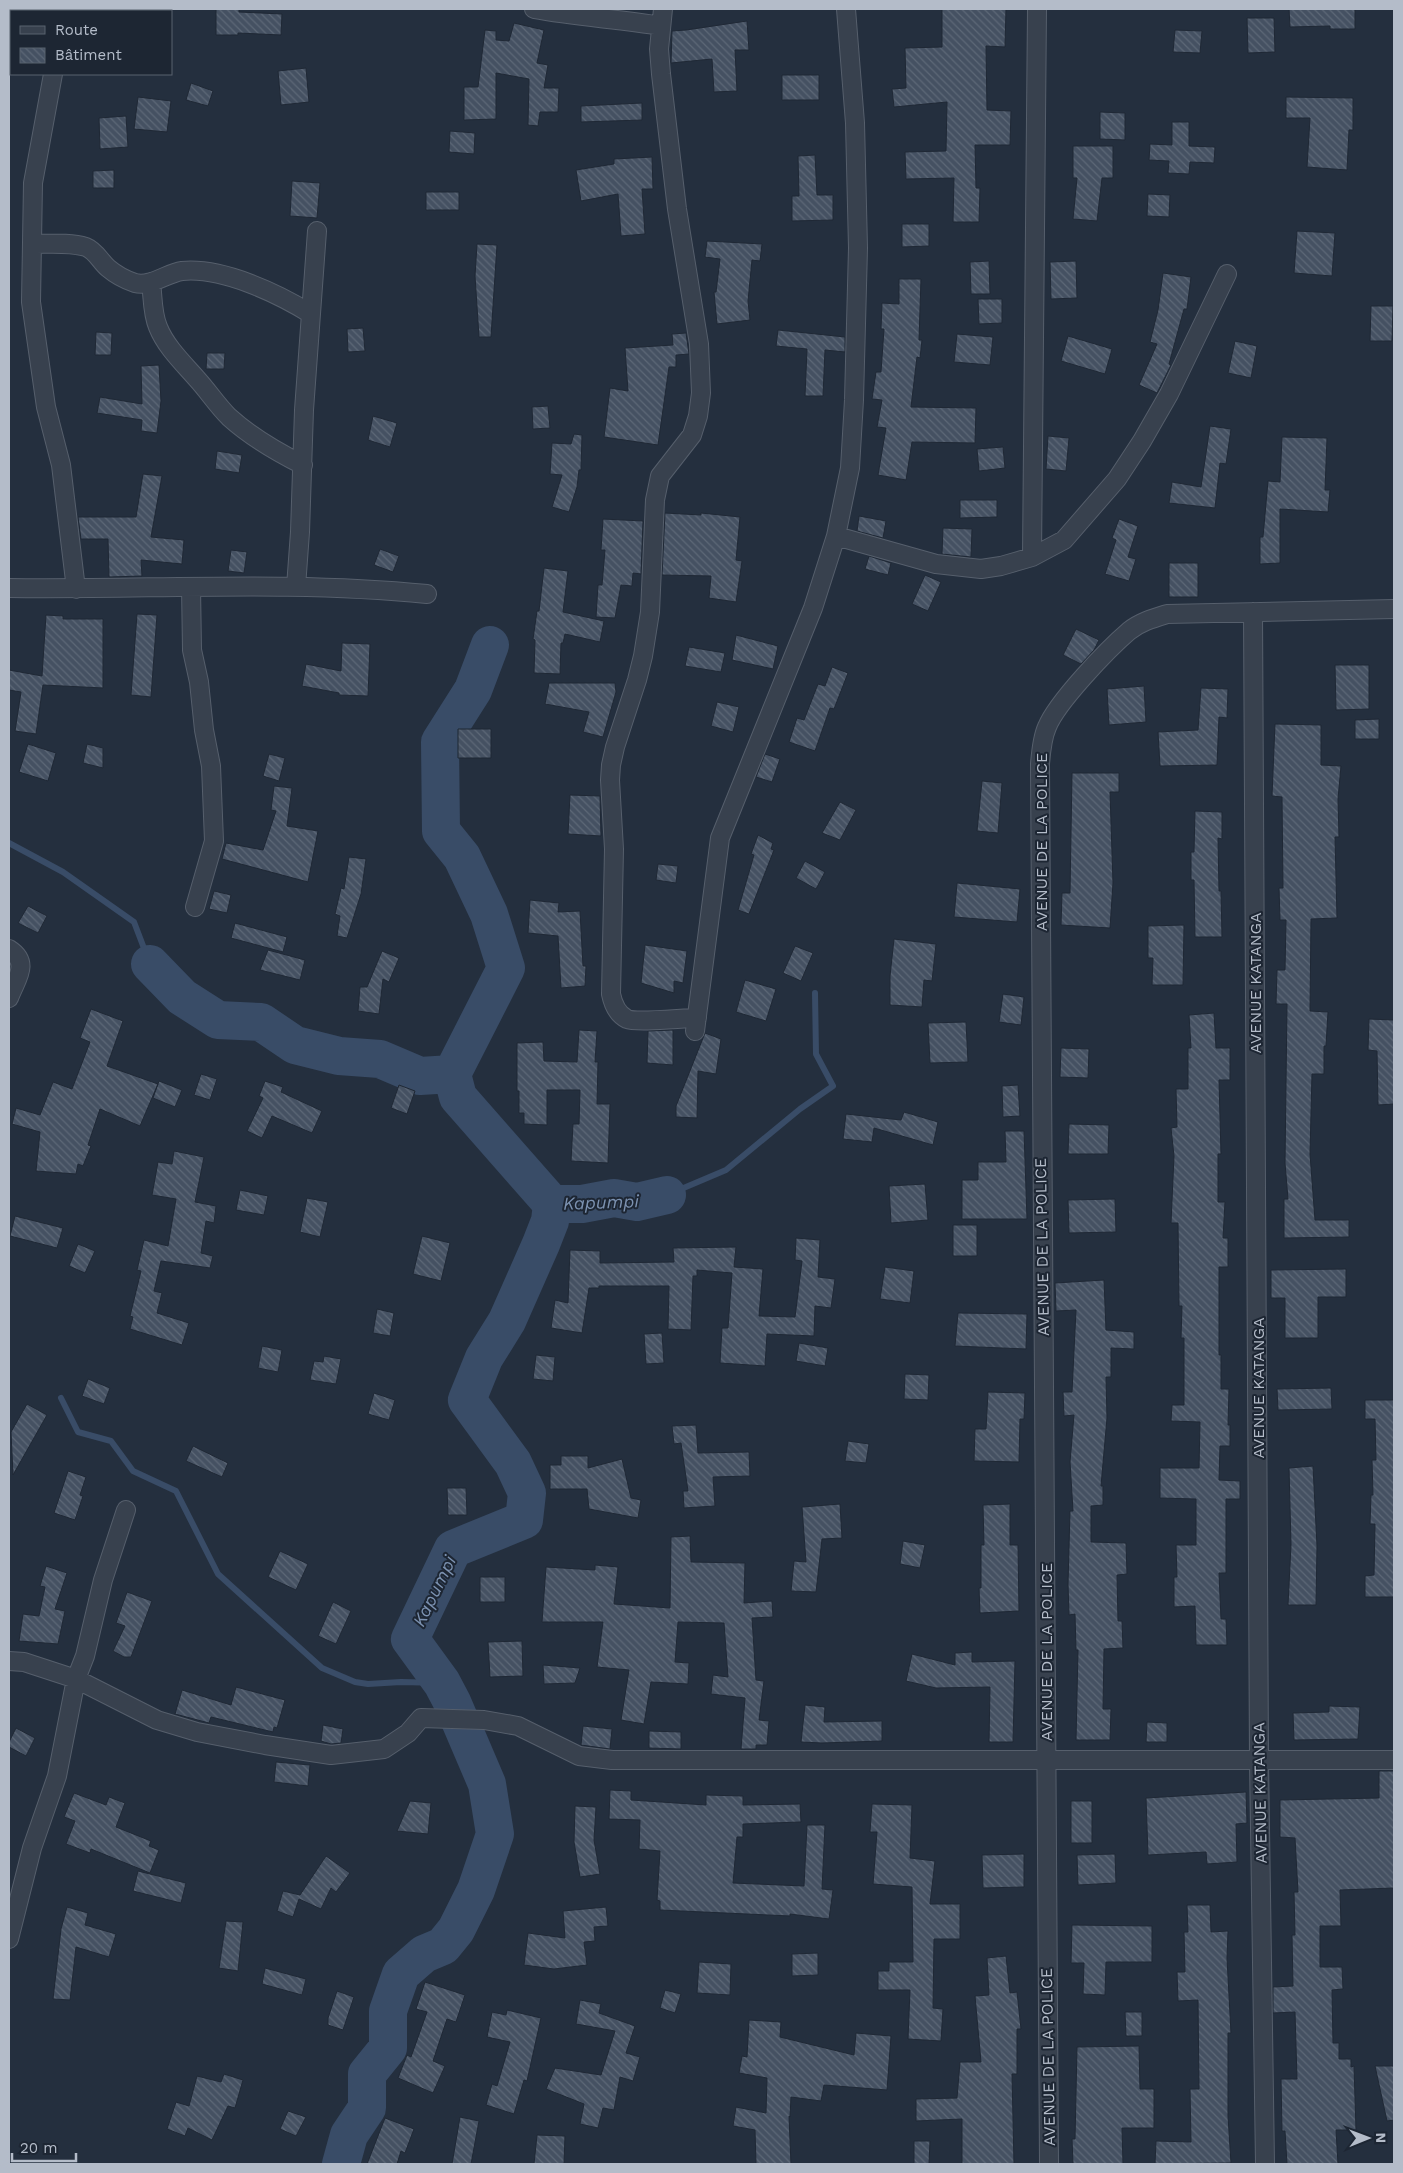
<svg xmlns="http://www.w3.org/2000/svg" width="1403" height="2173" viewBox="0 0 1403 2173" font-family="'Work Sans',sans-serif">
<defs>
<pattern id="building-back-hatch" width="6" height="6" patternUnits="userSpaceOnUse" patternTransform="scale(1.25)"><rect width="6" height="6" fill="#455162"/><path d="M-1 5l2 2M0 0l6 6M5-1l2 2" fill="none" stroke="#5d6877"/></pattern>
</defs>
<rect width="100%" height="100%" fill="#242f3e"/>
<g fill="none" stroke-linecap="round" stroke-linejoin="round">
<path stroke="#394c67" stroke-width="6" d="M9 843 63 872 134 922 150 964
M667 1195 726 1170 800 1109 833 1086 816 1054 815 993
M61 1398 78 1432 111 1441 133 1471 176 1491 218 1574 322 1668 355 1682 368 1684 401 1682 442 1683"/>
<path stroke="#394c67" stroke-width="38" d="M150 964 182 997 218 1020 261 1022 295 1045 339 1056 380 1059 420 1076 452 1074 458 1097 552 1204
M452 1074 506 968 489 914 462 857 441 831 440 742 473 690 490 645
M341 2164 349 2135 367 2108V2074L388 2048V2011L401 1974 424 1954 443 1946 456 1930 476 1890 495 1834 487 1784 452 1702 442 1683 410 1639 453 1549 524 1520 527 1493 513 1463 467 1400 484 1358 507 1321 541 1244 550 1221 552 1204H582L614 1198 637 1202 667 1195"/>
</g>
<path fill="url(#building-back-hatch)" stroke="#1f2835" d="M216 9H239V12L282 14 281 35 238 33V35H216Z
M942 9H1006L1005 47 986 46 987 110 1011 111 1010 145H975L976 188H980L979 222H953L954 178 906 179 905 152 946 151 947 102 894 107 892 89 906 88 905 48 942 47Z
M1289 9H1355V29H1330V26L1290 27Z
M1247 18H1274L1275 52 1248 53Z
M747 21 749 50H735L737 91 714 92 712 59 671 63 672 31 686 30Z
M514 23 544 30 537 63 548 65 544 88H559L558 112H540L538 126 528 125 529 79 496 73V119L464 120V87H478L485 30 496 31V40L509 41Z
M1175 30 1202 31 1200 53 1173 52Z
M306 68 309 102 281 105 278 71Z
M782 75H819V100H782Z
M191 83 213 91 208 106 186 100Z
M138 97 171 101 167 132 134 129Z
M1286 97 1353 98V130H1349L1347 170 1307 167 1310 118H1286Z
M642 103V120L581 122V106Z
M1100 112 1125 113V140L1100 139Z
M126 116 128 147 100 149 99 118Z
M1172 122H1189V146L1215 147 1214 163 1190 162 1189 174 1168 173 1169 161 1149 160 1150 144 1172 145Z
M450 131 475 133 474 154 449 152Z
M1073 146H1113V178H1102L1097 221 1073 219 1077 178H1073Z
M815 155 817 195H833V220L792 221V196H799L798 156Z
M652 157 653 189H642L645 234 621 236 618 194 581 201 576 170 614 164V159Z
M114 170V188H93V171Z
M292 181 320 183 317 218 290 216Z
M426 192H459V210H426Z
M1148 194 1170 195 1169 217 1147 216Z
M902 224H929V246L902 247Z
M1297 231 1335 233 1332 276 1294 273Z
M707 241 762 244 760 261 752 260 748 301 750 320 717 324 714 292H716L720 259 705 257Z
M477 244 497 245 491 337H479L475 276Z
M989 261 990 294H971L970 262Z
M1076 261 1077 298 1051 299 1050 262Z
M1163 273 1191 277 1187 309H1184L1169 364 1171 365 1157 393 1139 385 1157 344 1150 342 1158 310Z
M899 279H921L919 340H922L920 358 917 357 911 407 976 408 975 443 912 442 906 480 878 475 886 428 877 427 882 400 872 399 876 372H881L884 329H881L882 303 899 304Z
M978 299H1002V323L979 324Z
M1371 306H1393L1392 341H1370Z
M363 328 365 351 348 352 347 329Z
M778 330 845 337V352L825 350 823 396H805L807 349 776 346Z
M96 332 112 333 111 355H95Z
M686 333 689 354 676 355V367H669L658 445 604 437 610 388 628 391 625 348 673 345 672 334Z
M957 334 993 337 990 365 954 362Z
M1068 336 1112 349 1105 374 1061 361Z
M1235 341 1257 346 1251 378 1228 373Z
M207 353H225L224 369H206Z
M159 365 161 401 157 433 141 431 142 420 97 413 100 397 142 404 141 366Z
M548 406 550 428 533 429 532 407Z
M373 416 397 423 390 447 368 440Z
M1210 426 1231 429 1226 464 1220 463 1215 508 1169 503 1172 482 1201 487Z
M574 434 582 435 581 470H579L577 487 569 512 552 507 562 475 550 474 552 443 571 444Z
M1048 436 1069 438 1066 471 1046 469Z
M1282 437 1327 438 1325 490H1330L1328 512 1280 509V563L1260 564V537H1263L1268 481 1280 482Z
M1003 447 1005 468 979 471 977 449Z
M217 451 242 455 239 473 215 469Z
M143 474 162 476 151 537 184 540 182 564 141 560 142 576 109 577 108 539H81L78 517H136Z
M960 500H997V517L960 518Z
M665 513 701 515V513L740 517 736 560 742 561 736 602 709 598 711 576 662 575Z
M859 516 886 521 883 538 857 531Z
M603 519 643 521 641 574 633 573 632 586 621 585 615 618 596 617 598 585H602L605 550H601Z
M1119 519 1138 526 1128 557 1136 559 1129 581 1105 574 1116 540 1112 538Z
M943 528 972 529 971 557 942 554Z
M380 549 399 556 393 572 374 565Z
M231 550 247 552 244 573 228 571Z
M869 556 891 563 888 575 865 569Z
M1169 563H1198V597H1169Z
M544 568 568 571 563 612 604 621 600 642 565 634 563 643H561L560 674 534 673 535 640 533 639 537 611H539Z
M925 575 941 582 928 611 912 604Z
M137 614 157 615 151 697 131 695Z
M46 615 63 616V619H103V688L43 685 36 734 15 731 21 692 9 690V670L42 676Z
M1076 629 1099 640 1094 650 1081 664 1063 655Z
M736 635 778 646 773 669 732 660Z
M342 643 370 644 368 696 339 695V693L302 686 306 664 341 671Z
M689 647 725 653 721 672 685 666Z
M1335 665H1369V709L1336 710Z
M832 667 848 673 834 709 830 708 815 751 789 742 797 718 804 720 818 684 825 686Z
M549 683H615L616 692 603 737 583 732 589 712 545 704Z
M1144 686 1146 722 1109 725 1107 689Z
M1201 688 1228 689 1227 718 1219 717 1217 765 1160 766 1158 732 1198 730Z
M717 702 739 707 733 732 711 726Z
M1379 719V739H1355V720Z
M1275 724 1321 725V765L1341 766 1338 799 1339 837H1335L1337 918 1311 919 1310 1011 1328 1012 1326 1046H1324V1074H1312L1310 1154 1315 1220H1349V1237L1284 1238V1199H1288L1285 1163 1287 1004H1276L1277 970H1285L1286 920H1280L1279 888H1283L1282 797 1272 796Z
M458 729H491V758H458Z
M28 744 56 753 48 781 19 772Z
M87 744 103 748V768L83 763Z
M269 754 285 758 279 781 263 776Z
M765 754 780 759 772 782 756 777Z
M1072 773H1119V792H1110L1113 883 1110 928 1061 925 1062 893H1070Z
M982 781 1002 783 998 833 977 831Z
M274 786 292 788 287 826 318 831 308 882 222 859 226 843 263 850 276 811 271 810Z
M570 795 600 796 601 836 568 834Z
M840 802 856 810 840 840 822 833Z
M1195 811 1222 812V839L1218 838 1219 891H1221L1222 937H1195L1194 880H1191V852H1194Z
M758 835 773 843 771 849 774 850 749 914 738 910 754 855 751 854Z
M349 857 366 859 361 894 347 938 337 936 340 916 335 914 341 888 344 889Z
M805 861 825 872 816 889 796 878Z
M658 864 678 866 676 883 656 880Z
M957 883 1020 889 1017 922 954 917Z
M214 891 231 895 227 913 209 909Z
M530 900 559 903 558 912 580 911 583 966H586L585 986 561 988 558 936 528 933Z
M28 906 47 916 38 933 18 923Z
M235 923 287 937 283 952 231 938Z
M1184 925 1183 985H1152L1153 958H1148V926Z
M894 939 936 944 932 981 924 980 922 1007 890 1005V976Z
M645 945 687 951 683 983 674 981V993L641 983Z
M795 946 813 953 801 981 783 973Z
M268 950 305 960 300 980 260 970Z
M382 951 399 958 389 982 383 979 379 1014 358 1011 360 987H367Z
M745 980 776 989 766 1021 736 1012Z
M1003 994 1024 997 1021 1025 999 1022Z
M91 1009 123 1021 107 1066 158 1084 140 1126 100 1109 88 1145 91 1146 83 1166 78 1164 76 1174 36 1171 40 1132 12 1124 16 1108 40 1115 53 1082 72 1089 90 1042 80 1038Z
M1214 1013 1216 1048H1230V1080H1219L1221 1154H1218V1202H1225L1223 1238H1228V1267H1219V1355H1221V1389H1229L1228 1425H1230V1446H1220L1219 1480 1240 1481V1499H1226V1573H1219L1221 1619H1226L1227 1645H1196L1195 1606 1174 1607V1577H1177L1176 1545H1196V1499L1160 1498V1468H1199L1200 1422 1171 1421 1172 1405H1184V1338H1181L1182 1306H1179L1178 1223H1171L1174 1156 1171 1128 1177 1127 1176 1089H1188V1048H1191L1189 1015Z
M1369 1019 1394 1020V1104L1378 1105 1377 1051 1368 1050Z
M966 1022 968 1062 930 1063 928 1023Z
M579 1030 597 1031 595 1062H598L597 1104H610L608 1163 571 1161 573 1124H579L580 1090H547V1125L524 1124V1113H519V1091H517V1043L543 1042 544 1061 577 1062Z
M673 1030V1065L647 1063 648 1031Z
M705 1033 721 1039 716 1074 698 1071 697 1118 676 1117V1106Z
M1061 1048 1089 1049 1088 1078 1060 1077Z
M201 1074 217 1079 210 1100 194 1095Z
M159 1081 182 1090 175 1107 153 1098Z
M265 1081 283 1087 281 1092 322 1111 312 1133 272 1116 262 1138 247 1131 263 1098 259 1096Z
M399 1085 415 1091 407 1114 391 1108Z
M1018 1085 1020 1116 1003 1117 1002 1086Z
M904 1112 938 1122 933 1145 874 1128 872 1142 843 1139 846 1114 901 1120Z
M1069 1124 1109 1125 1108 1154H1068Z
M1005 1131H1024L1027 1219H962V1180H978V1162H1006Z
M174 1151 204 1157 195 1202 216 1206 214 1223 206 1221 201 1253 213 1256 210 1268 161 1261 154 1291 162 1293 157 1313 189 1323 182 1345 130 1329 133 1317 130 1316 141 1271 137 1270 144 1240 168 1246 176 1199 152 1195 158 1162 172 1164Z
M925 1184 928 1220 891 1223 889 1186Z
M240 1190 268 1196 264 1215 236 1210Z
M307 1198 328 1202 320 1237 300 1232Z
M1115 1199 1116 1232 1069 1233 1068 1200Z
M15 1216 63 1228 57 1248 10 1236Z
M953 1225H977V1256H953Z
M422 1236 450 1243 441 1281 413 1274Z
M796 1238 820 1240 818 1277 835 1279 831 1308 815 1306 814 1336 767 1334 765 1366 720 1363 722 1328H728L732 1273 697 1270V1276H693L691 1330 668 1329 669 1286H599V1288H589L582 1333 551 1328 555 1300 568 1303 570 1250 600 1251V1263L674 1262 673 1248 736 1247 734 1267 763 1269 759 1316 795 1317 802 1261 795 1260Z
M78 1244 95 1251 85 1273 69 1266Z
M885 1267 914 1271 910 1303 880 1299Z
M1346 1269V1297H1318V1338H1285V1298H1271V1270Z
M1104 1280 1106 1330 1134 1332V1349L1111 1348V1377H1106L1107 1418 1101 1486H1103V1505L1091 1506V1542L1126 1543 1127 1574 1117 1575 1118 1621H1122L1123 1648 1104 1649 1103 1709H1111L1110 1740H1076L1078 1650H1076L1075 1614 1069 1615 1068 1584 1070 1511H1073L1070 1462 1074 1415 1064 1416 1063 1392H1072L1076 1310 1056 1311 1055 1283Z
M377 1309 394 1313 390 1336 373 1333Z
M958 1313 1027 1314 1026 1349 955 1346Z
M662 1333 664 1363 646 1364 644 1334Z
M799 1343 828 1348 825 1366 796 1361Z
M262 1346 282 1350 278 1372 258 1368Z
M536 1355 555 1357 553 1381 533 1379Z
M324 1356 341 1359 336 1384 310 1380 314 1361 323 1362Z
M905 1374 929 1375 928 1400 904 1399Z
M88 1379 110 1388 104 1404 82 1396Z
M1331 1388 1332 1409 1278 1410 1277 1389Z
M988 1392 1025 1393 1024 1419H1020L1019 1462 974 1461 975 1429H986Z
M374 1393 395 1400 389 1420 368 1414Z
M1365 1400H1394V1597H1365V1576L1374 1575 1375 1524H1370L1371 1495H1373L1372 1460H1376L1375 1419H1365Z
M27 1404 47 1415 13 1475 11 1432Z
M696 1425 698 1453 749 1452 750 1476 713 1477 715 1506 684 1508 683 1491H688L681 1443 674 1444 672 1426Z
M848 1441 869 1444 866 1463 845 1461Z
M193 1446 228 1463 222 1477 186 1461Z
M561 1456H588V1468L622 1459 631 1498 641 1500 638 1518 589 1509 587 1489H550V1465H561Z
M1313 1466 1317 1546 1316 1605H1288L1291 1545 1289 1468Z
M68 1471 86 1477 80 1495 83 1496 75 1520 54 1513Z
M447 1488H466L467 1515H448Z
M840 1504 842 1538 822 1539 816 1592 791 1591 794 1561 806 1562 802 1507Z
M1010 1504V1545H1018L1019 1611 980 1613 979 1588H981V1545H984L983 1505Z
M690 1536 691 1562 745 1563 744 1603 772 1601 773 1617 752 1618 756 1680 764 1681 759 1720 769 1721 767 1745H756V1749H741L745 1698 711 1694 713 1675 728 1677 724 1623 678 1622 675 1662 689 1663 688 1684 651 1682 644 1724 621 1720 629 1670 597 1667 603 1622H542L546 1567 595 1570V1565L618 1567 614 1604 670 1608 671 1537Z
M903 1541 925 1545 920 1568 900 1564Z
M280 1551 308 1564 296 1590 268 1577Z
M46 1566 67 1573 55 1609 65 1611 58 1644 19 1641 23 1614 39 1616 45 1587 40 1586Z
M480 1577H505V1602H480Z
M127 1592 152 1601 131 1657H124L113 1651 125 1626 116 1623Z
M333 1602 351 1611 336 1644 318 1636Z
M522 1641 523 1676 490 1677 488 1642Z
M972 1652V1662L1015 1661 1013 1742H989L990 1687 936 1688 906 1681 912 1654 955 1665V1653Z
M543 1665 580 1668 575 1683 544 1684Z
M236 1687 285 1700 277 1728 274 1727 273 1732 211 1717 209 1723 175 1714 182 1690 231 1705Z
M805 1705 825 1707 824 1722 882 1721V1741L822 1743 801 1742Z
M1329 1706 1360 1707 1358 1739 1294 1740 1293 1713 1329 1712Z
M1147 1722 1167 1723V1742H1146Z
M323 1725 343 1729 341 1743 331 1744 321 1741Z
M583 1726 612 1729 610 1749 581 1745Z
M16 1728 35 1738 26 1756 9 1747V1742Z
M649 1731 681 1732V1749L649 1748Z
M276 1762 310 1765 308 1786 274 1782Z
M1379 1771H1394V1888L1340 1890 1341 1926H1320V1967H1342L1343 1989 1332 1990 1333 2043H1339V2059H1351V2067L1354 2066 1356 2130H1336L1338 2164H1287L1285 2131H1282L1281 2079H1297L1295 2012 1273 2013V1987L1293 1986 1292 1935H1295L1294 1892H1298L1295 1838 1280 1837V1800L1379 1798Z
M610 1790 631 1791V1800L706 1805V1795L743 1796V1805L800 1804 801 1822 743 1824V1837H737L733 1883 804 1886 807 1825H825L822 1889 833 1890 829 1919 790 1914V1916L660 1910V1901L657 1900 660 1851 639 1849 640 1820 609 1819Z
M1246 1792 1247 1823 1236 1824 1237 1862 1207 1864 1206 1852 1148 1855 1146 1798Z
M74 1793 106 1805 109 1797 125 1803 116 1827 151 1841 149 1846 159 1850 150 1873 91 1849 90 1853 66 1844 75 1821 64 1817Z
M410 1801 431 1803 428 1834 397 1831Z
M1071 1801H1092V1843H1071Z
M872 1804 912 1805 910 1858 935 1861 930 1904H960V1939H934L933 2008 943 2009 941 2041 908 2039 910 1990H878V1971H889V1962H913L912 1887 873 1884 877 1832H870Z
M575 1806 596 1807 594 1840 600 1874 580 1877 574 1842Z
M1024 1854V1887L983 1888 982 1855Z
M1115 1854 1116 1883 1078 1885 1077 1855Z
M326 1856 350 1873 336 1892 331 1888 321 1909 299 1899 293 1917 277 1911 283 1891 300 1895Z
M138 1871 186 1883 181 1903 133 1891Z
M1187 1905H1210L1211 1932 1228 1931 1227 1958 1231 2033H1228V2116L1231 2163 1155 2164 1156 2141 1191 2142 1190 2089H1199L1198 2000 1178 2001 1177 1972H1185L1184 1932H1188Z
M67 1907 88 1913 85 1925 116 1934 109 1957 76 1947 70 2000 53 1999 61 1929Z
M606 1907 608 1926 594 1927 595 1941 584 1942 587 1965 554 1969 524 1965 528 1933 565 1938 563 1911Z
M226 1921 243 1922 238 1971 219 1968Z
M1072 1925 1152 1926V1962H1106L1105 1995 1083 1994 1084 1963H1071Z
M818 1953V1975L792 1976V1954Z
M1006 1956 1010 1993 1017 1992 1021 2029H1017V2074H1012L1014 2164H962V2119L916 2121V2099L957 2098 960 2062H981L975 1996 989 1995 987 1958Z
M699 1962 731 1964 730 1995 697 1993Z
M265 1968 306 1979 302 1995 262 1984Z
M425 1982 465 1995 456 2022 447 2019 433 2061 445 2066 433 2093 398 2078 407 2055 411 2057 427 2012 416 2009Z
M665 1990 681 1994 675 2013 660 2008Z
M337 1991 354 1997 343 2030 328 2025V2018Z
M580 2000 601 2004 599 2013 635 2026 626 2053 640 2057 633 2081 620 2077 614 2110 603 2108 598 2128 580 2124 584 2104 546 2089 555 2068 601 2075 615 2031 576 2024Z
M507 2010 541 2018 527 2081 524 2080 514 2114 486 2105 492 2084 497 2086 510 2042 487 2037 492 2012 506 2015Z
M1125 2012H1142V2036H1126Z
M749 2020 781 2022 780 2037 854 2055 856 2033 891 2036 887 2090 824 2085 821 2101 791 2097 790 2117 789 2116 791 2164H756L755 2130 733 2126 736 2107 766 2113 767 2078 739 2073 742 2056 747 2057Z
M1139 2046 1140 2089H1154V2128H1122L1123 2164H1073L1072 2139H1075L1077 2047Z
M1375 2066H1394V2120L1387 2121Z
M224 2074 243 2080 235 2108 228 2106 212 2140 188 2128 185 2136 167 2129 176 2102 189 2106 197 2076 221 2082Z
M288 2111 306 2117 296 2136 280 2129Z
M460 2117 479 2121 471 2164H452Z
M385 2118 414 2129 405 2153 401 2151 397 2164H367Z
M537 2135 565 2136 564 2164H534Z
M914 2141H930L929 2164H914Z"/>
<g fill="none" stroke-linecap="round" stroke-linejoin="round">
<g stroke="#565f6c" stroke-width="20">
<path id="minor" d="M534 9C576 17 619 19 661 26
M663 9 659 49 661 74 677 209 699 344 701 393 698 416 692 435 660 476 655 500 650 612 643 656 637 680 615 747 611 765 610 780 614 849 611 994C613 1004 617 1014 627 1019 637 1023 683 1018 697 1018
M65 11 66 9
M53 74 33 183 31 302 46 407 61 465 76 589
M32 244C49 244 70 242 86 247 96 251 100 261 108 268 115 274 126 280 135 283 151 287 167 273 182 271 222 267 277 293 311 314
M151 282C153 297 152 313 158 327 166 347 183 363 197 379 208 391 217 405 229 417 251 437 277 452 303 465
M836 536 936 564 981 569 1001 566 1032 557 1064 540 1117 479 1142 441 1169 394 1227 274
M1032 557 1037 9
M191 587 192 650 199 682 204 730 211 766 214 841 195 907
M296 587 300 532 304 410 317 231
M9 588C148 590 288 580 427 594
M1253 612 1259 1761 1265 2164
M9 949C31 963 16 979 9 998
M695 1031 720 838 813 608 836 536 850 468 854 400 858 248 855 123 846 9
M9 1661 24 1662 76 1679 157 1720 197 1732 265 1745 331 1755 384 1749 408 1733 421 1718 484 1720 518 1726 579 1756 612 1760H1394
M9 1939 32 1848 57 1776 76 1679 85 1656 103 1580 126 1510
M1049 2164 1040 764C1041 752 1042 738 1047 727 1057 702 1108 649 1129 631 1140 622 1154 618 1167 614L1394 609"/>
</g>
<use href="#minor" stroke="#38414e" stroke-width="18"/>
</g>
<g text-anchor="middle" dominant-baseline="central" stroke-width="4" stroke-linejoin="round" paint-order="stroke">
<g font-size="16" fill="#b4bcc9" stroke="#1d2633">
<text transform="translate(1041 842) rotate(-90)">AVENUE DE LA POLICE</text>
<text transform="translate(1255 983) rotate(-90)">AVENUE KATANGA</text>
<text transform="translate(1042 1247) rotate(-91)">AVENUE DE LA POLICE</text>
<text transform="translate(1258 1388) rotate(-90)">AVENUE KATANGA</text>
<text transform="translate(1046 1652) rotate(-90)">AVENUE DE LA POLICE</text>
<text transform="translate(1260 1793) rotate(-91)">AVENUE KATANGA</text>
<text transform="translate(1048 2057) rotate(-91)">AVENUE DE LA POLICE</text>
</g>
<g font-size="18" font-style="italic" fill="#7c92b1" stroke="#1d2633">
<text transform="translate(601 1202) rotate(-2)">Kapumpi</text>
<text transform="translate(434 1591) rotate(-64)">Kapumpi</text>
</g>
</g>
<rect width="1403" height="2173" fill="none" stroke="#b4bcc9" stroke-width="20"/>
<rect x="10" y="10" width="162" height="65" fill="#1d2633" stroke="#59626f"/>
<rect x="20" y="26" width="25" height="8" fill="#38414e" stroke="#59626f"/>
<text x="55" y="35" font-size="15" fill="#b4bcc9">Route</text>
<rect x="20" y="48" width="25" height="15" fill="url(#building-back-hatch)" stroke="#59626f"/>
<text x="55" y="60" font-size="15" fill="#b4bcc9">Bâtiment</text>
<g transform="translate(1368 2138) rotate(89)" stroke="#1d2633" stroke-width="4" paint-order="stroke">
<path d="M0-4L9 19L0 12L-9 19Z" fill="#b4bcc9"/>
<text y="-8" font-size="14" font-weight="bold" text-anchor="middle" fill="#b4bcc9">N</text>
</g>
<path d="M12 2153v8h64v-8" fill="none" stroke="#b4bcc9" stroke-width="2.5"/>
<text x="20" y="2153" font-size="15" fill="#b4bcc9" stroke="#1d2633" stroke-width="4" paint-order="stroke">20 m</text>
</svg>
